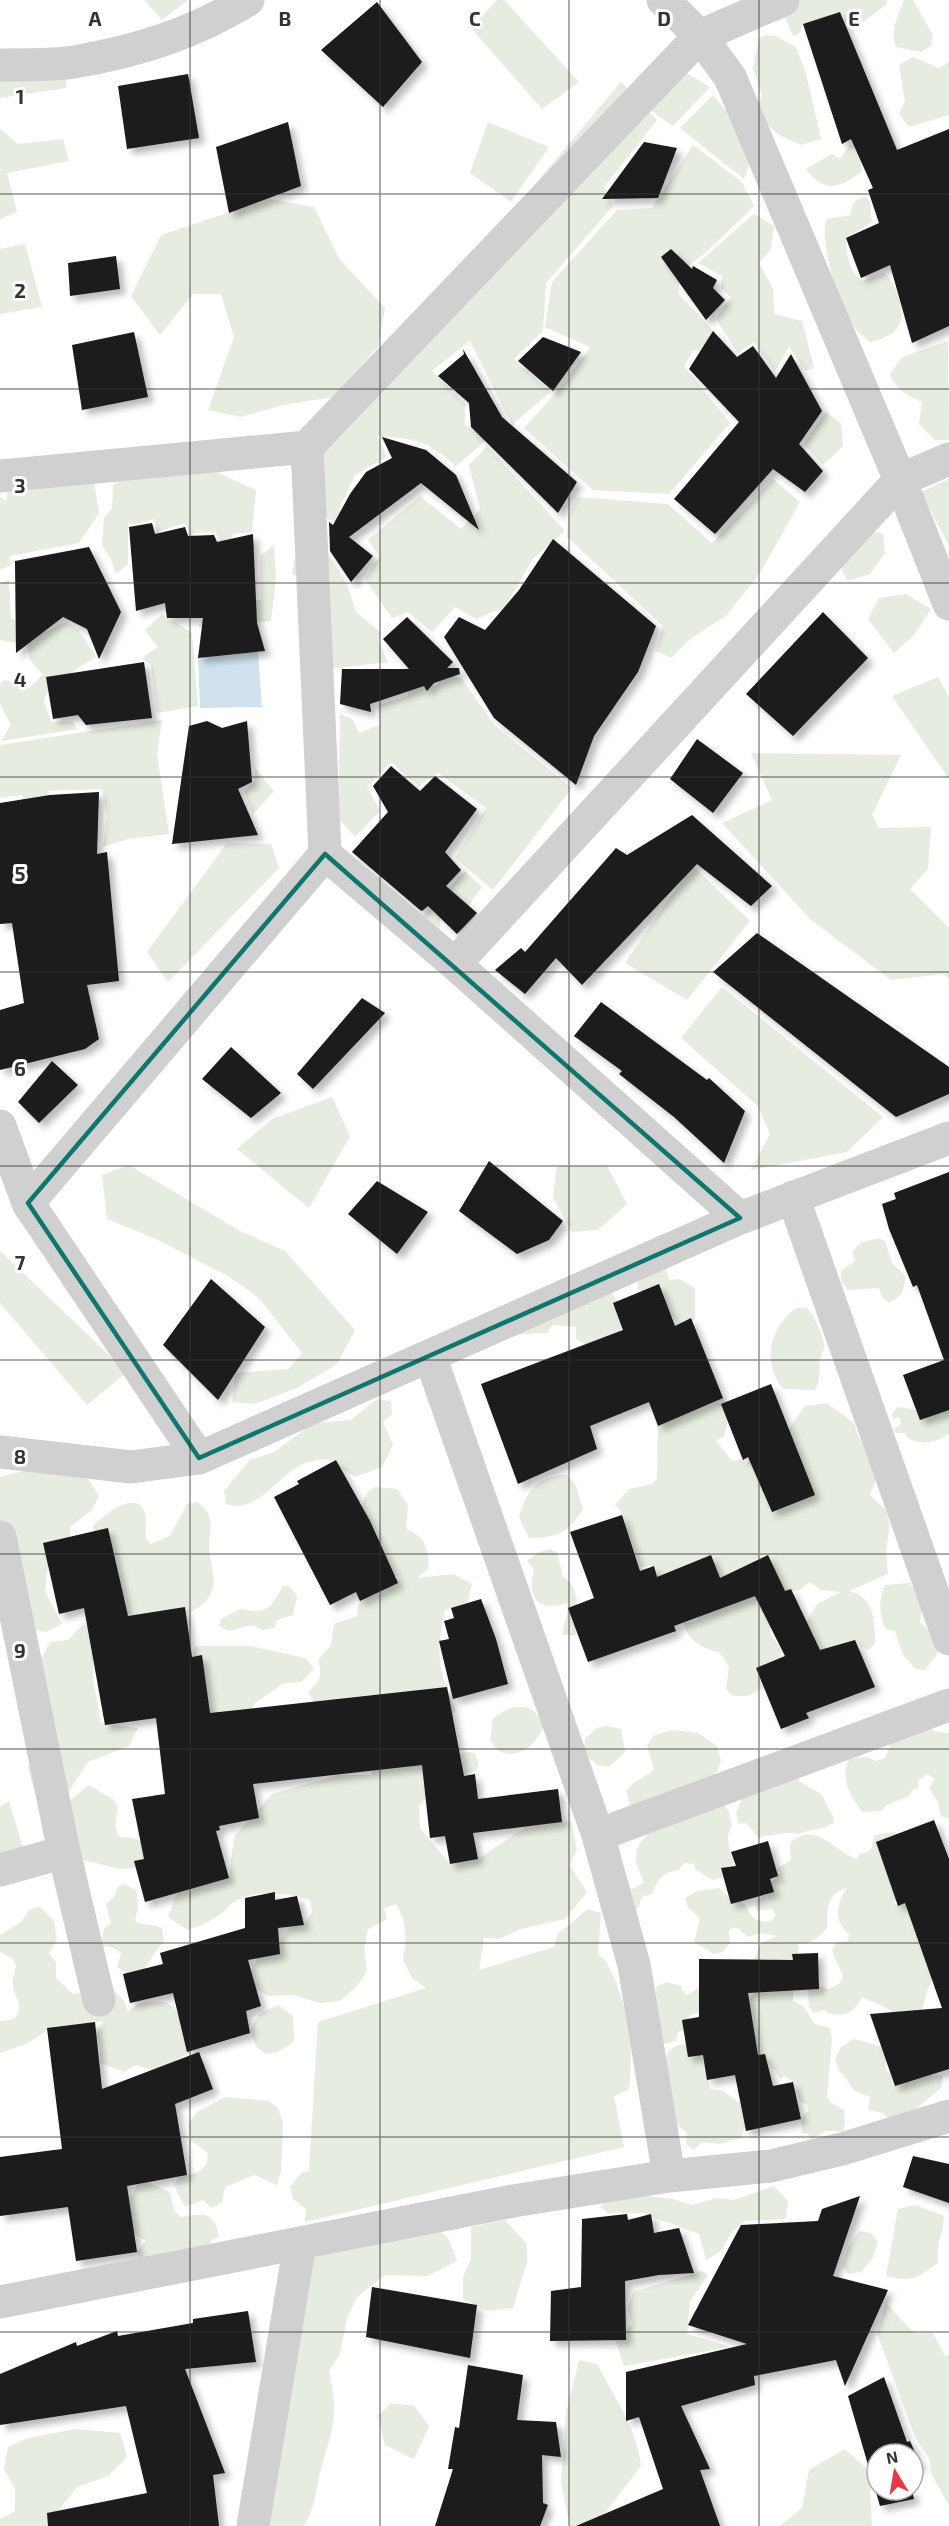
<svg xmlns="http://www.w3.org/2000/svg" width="949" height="2526" viewBox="0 0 949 2526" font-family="'Exo 2',sans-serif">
<defs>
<filter id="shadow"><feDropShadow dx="5.5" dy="5.5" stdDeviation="3" flood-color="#0004"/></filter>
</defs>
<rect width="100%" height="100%" fill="#fff"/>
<path fill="#e6ecdf" d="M144 0H188L162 20Z
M497 0H504L579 82 542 109 471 28Z
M800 0H887V4L855 28 847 24 840 12 803 24 800 33 793 36 784 15Z
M904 0H913L933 35 931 46 921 52 896 47C890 30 898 16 904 0Z
M767 35 775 36 795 46 805 70 821 139 801 145 781 136 755 115 762 95 753 68 759 38Z
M68 52 66 88 0 98V61Z
M913 57 939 68 949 62V115L909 127 899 114 905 101 899 65Z
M666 61 710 87 673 126 642 104 657 120 604 187 613 206 546 283 543 331 514 359 550 392 512 425 470 341 432 371 465 404V426L488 430 490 437 456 466C427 440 415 439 377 436L387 457 355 475 339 509 345 518 338 524 302 504 296 468 621 82 635 96Z
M713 95 756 146 744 179 680 128Z
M488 122 549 147 511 202 470 173Z
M0 129 18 144 63 139 69 161 7 173 17 212 0 219Z
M860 144 867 150 859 157 862 171C841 188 824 194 806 169L832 154 840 159 850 145Z
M693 145 742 182 754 206 703 255 679 272V294L717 335 703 352 693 350 684 366 730 423 669 494 593 490 524 428 564 384 590 347 545 327 552 282 617 210 652 208Z
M866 197 870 202 872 222 846 238C847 254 847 270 862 281L884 273C892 279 893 285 897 293 907 323 901 334 870 342 865 337 857 332 853 326 839 308 818 238 827 219L851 215C852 203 854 199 866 197Z
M270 199 314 207 340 260 385 308 378 347 333 397 283 405 241 417 208 410 234 337 221 294H193L160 335 131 296 161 235Z
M754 214 774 226 771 249 759 263 773 289 774 314 802 321 814 368 806 371 789 347 775 371 754 342 738 353 716 319 731 297 721 289 722 276 698 263Z
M25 244 42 307 0 314V249Z
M948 341 949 440H935L919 424 922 402C908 396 894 389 890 374L902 357Z
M826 412 841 423 843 446 823 465 804 444Z
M487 446 565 531 533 559 505 607 476 619 455 607 432 632 408 612 392 618 365 579 379 556 368 540 420 496 461 529 480 510 469 465Z
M197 463 256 490 252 532 233 534 231 543H222L215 532 190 533 185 523 157 532 154 519 134 525 128 522V564L116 574 111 559 102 545 104 518 112 508 113 485 132 470Z
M30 476 94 481 99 513 79 543 10 556 11 565 0 570V497L6 501 7 493Z
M773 479 800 502 760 573 726 616 690 639 671 658 656 651 663 626 567 537 568 515 578 497 668 504 712 543Z
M949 479V546L921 492Z
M873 532 883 534 885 553 870 574 847 581 840 564Z
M322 544 347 584 356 612 381 633 379 641 388 662 320 670 300 582 292 573 297 550Z
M274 545 276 578 271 621 198 627 210 604 261 600 260 556Z
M9 580 11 618 41 633 67 622 79 630 96 657C79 666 66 678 49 688L44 701 51 722 73 721 77 729 1 741 11 725 0 704V684L4 680 29 688 43 675 30 660 27 645 0 640V584Z
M906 594 931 609 914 635 894 653 868 619 879 598Z
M162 614 192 633 198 706 157 713 151 665 141 658 158 647 145 630Z
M419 661 434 687 448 674 462 679 495 726 572 788 493 890 455 858 486 808 438 773 419 786 391 762 367 786 380 811 355 837 338 818 340 714 352 719 359 733 379 725 378 705 408 696 404 670Z
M938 677 949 697V779L892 696Z
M162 720 157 755 169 834 128 839 103 847 107 816 102 789 47 791 50 836 28 833 22 795 0 798V745Z
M751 753 901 755 872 815 879 828 931 827 928 869 910 889 949 928V979L943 974 891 980 811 920 722 823 772 800Z
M255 768 274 791 253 814 244 791 255 781Z
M227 843 271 844 279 868 168 982 147 952Z
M692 865 750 921 687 1000 625 963Z
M465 871 482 887 466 909 440 917V940L423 916Z
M722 987 883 1117 847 1152 751 1170 770 1134 758 1106 681 1038Z
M332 1097 350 1136 309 1208 237 1149 272 1119Z
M129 1165 240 1231 285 1251 355 1330 337 1364 297 1388 255 1404 232 1402 235 1373 288 1369 302 1353 259 1298 228 1276 156 1239 107 1219 102 1175Z
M557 1166H607L627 1204 598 1230 572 1232 553 1198Z
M878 1238 885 1241 892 1263 905 1275C905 1289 902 1297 889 1303L882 1297 879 1288 848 1290 841 1281V1271L855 1261 852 1252 860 1243Z
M0 1251 127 1372 87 1405 0 1303Z
M665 1268 669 1280 679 1279 695 1288V1320L682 1327 649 1292 638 1290V1272Z
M611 1293 618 1301 622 1327 617 1336 586 1345 576 1339V1327L552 1325 547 1333 519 1334 514 1326Z
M796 1308H807C816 1318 822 1334 825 1347 815 1361 824 1376 815 1390L783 1389C762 1362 769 1328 796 1308Z
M723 1398C731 1412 728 1421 724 1436L716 1441 732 1461 743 1459 746 1464 763 1447 789 1429 805 1406 827 1403 855 1424 857 1433 878 1474 870 1495 886 1510 890 1526 886 1551 888 1574 849 1591C874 1596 875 1622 875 1643L869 1650 857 1645H838L823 1650 816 1648 802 1630 817 1604 841 1592 822 1590 809 1582 800 1590 784 1592 767 1554 745 1566 755 1587 752 1597 758 1595 769 1606 770 1634 780 1648 781 1657 756 1668 764 1688 747 1696H733L726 1689 729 1667 720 1653C703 1648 688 1641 683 1623L695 1621 708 1609 654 1589V1566L640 1567 620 1510 615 1505 629 1489 652 1484 657 1479 658 1426 669 1413 699 1409Z
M377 1399 391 1401 392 1414 383 1422 393 1445 382 1467 355 1477 341 1468 336 1460C327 1459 317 1459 308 1462 279 1471 260 1515 226 1504L224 1491 250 1460 274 1452 314 1423 351 1420Z
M949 1404V1434C935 1443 921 1446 906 1437L905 1433H896L893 1429 901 1424 899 1417 893 1419 892 1414 898 1407 918 1410Z
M35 1468 86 1476 99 1496 92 1510 71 1526 70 1537 54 1563 48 1565 45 1591 62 1624 46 1632 18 1626 0 1588V1477Z
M567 1474 576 1486 583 1509C568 1533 557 1538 529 1538L519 1517C529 1487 535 1479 567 1474Z
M375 1487 397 1489 408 1505 406 1529C425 1536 430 1550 428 1569L417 1578 453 1574 472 1584 468 1602 445 1610C436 1656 437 1667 456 1710L448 1723 317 1707 308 1692C320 1681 323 1676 318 1660L331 1645 334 1624 358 1616 357 1609 360 1601 376 1594 386 1579 402 1578 395 1576C382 1555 342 1505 375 1487Z
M197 1502C217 1517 209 1526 209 1547 209 1558 216 1577 213 1588 199 1629 140 1617 109 1610L93 1526C103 1516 137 1487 145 1514 147 1521 145 1531 146 1539L151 1544 170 1536 187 1504Z
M550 1549 557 1552 563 1577C580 1586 581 1618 575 1635H563C562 1624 570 1613 567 1603 537 1613 527 1597 534 1569L527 1561 539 1552Z
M909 1583C923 1597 923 1605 920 1623L935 1633 941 1649 925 1670 916 1669 903 1655 895 1631 886 1629C878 1615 879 1600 885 1585Z
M283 1586H289L297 1596 293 1615 277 1620 275 1628 263 1630 252 1625 229 1631 219 1626 221 1619 240 1609C267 1614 270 1610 283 1586Z
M84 1623 93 1633V1679L101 1723 138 1728 129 1746 88 1762 69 1791 52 1799 39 1794 33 1787 28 1767 40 1735V1661L50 1642 68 1640Z
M201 1646H251L305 1658 314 1669 301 1682 284 1683 255 1703 247 1716 206 1722 193 1654 195 1647Z
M515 1707C532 1706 535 1711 544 1724 540 1741 518 1762 499 1751 496 1749 492 1743 490 1740L493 1718 504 1711Z
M606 1726 621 1729 625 1752 609 1767 598 1765 583 1754 585 1739 597 1728Z
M925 1726 937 1732 949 1733V1819L941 1816 938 1802 929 1788 935 1779 927 1774 918 1781V1788L912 1790 909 1796 887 1805 882 1811 862 1812C849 1794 840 1779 849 1759L866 1757 876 1761 885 1758 893 1739Z
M672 1730 698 1733 717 1746 721 1761 713 1781 631 1807 626 1791 635 1782 652 1772 654 1768 647 1746 653 1736Z
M468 1752 474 1753C490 1780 453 1773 442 1779 432 1785 427 1797 421 1805L419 1803 420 1828 450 1864 478 1859 526 1827 571 1821 577 1849 570 1866 587 1892 565 1919 521 1929 499 1939 484 1938 479 1970 554 1947 558 1933C569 1927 577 1917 588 1909L601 1913 598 1954 606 1961 616 1982 628 2018 631 2036 630 2082 628 2090 614 2096 624 2147 305 2222 306 2209 293 2199 290 2187 302 2172 309 2171 318 2022 426 1988 412 1978 403 1960 406 1938 403 1918 396 1904 384 1908 387 1919 368 1929 364 1950 367 1971 357 1986 340 2001 320 2003 293 1995 268 1996 256 1989 251 1971 258 1958 271 1956 290 1927 304 1925 312 1912 310 1900C286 1892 254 1889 232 1903 228 1906 225 1910 222 1913 212 1921 199 1926 188 1930L168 1917 177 1893 229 1878 234 1837 272 1794 339 1775H371L372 1770Z
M798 1774 799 1781 821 1794 834 1818 833 1823C823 1831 810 1828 799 1834 789 1831 769 1836 758 1837L746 1823 739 1824 736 1813 743 1796Z
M89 1785 114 1800 118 1807 115 1825 118 1836C133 1839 141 1836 148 1851L144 1865C117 1875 107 1862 82 1861L68 1802Z
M9 1801 31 1874 0 1866V1807Z
M723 1802 729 1812 732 1825C721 1844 737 1856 733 1875L712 1880 695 1869 694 1864 684 1863 678 1870C663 1872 657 1880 652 1894L642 1897 638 1908H624L630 1890 644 1883C642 1875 637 1868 636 1861 633 1825 696 1812 723 1802Z
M894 1832 898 1836 891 1885 896 1899 893 1904 906 1905 935 1976C923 1991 928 2005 915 2020L895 2016 891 2010 862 1997C855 2013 840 2020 823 2010L814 2013 809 2007 808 1991 816 1985 829 1989 840 1983 843 1976 832 1951 836 1943 848 1941 849 1934C833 1923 837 1901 847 1888 827 1893 827 1909 827 1928 818 1938 809 1946 796 1943L799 1946 793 1995V2001L803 2006 815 2024 830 2028 832 2039 827 2096 830 2102 844 2110 845 2122 843 2131H826L810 2140 808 2133H802L801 2119 808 2111 807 2104 800 2102 793 2082 785 2076 780 2079C774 2067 765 2062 759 2052 753 2044 751 2011 749 1999L756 1991 751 1967 761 1943 777 1936 760 1933 748 1937 736 1927 729 1930 730 1943 723 1952 714 1954 694 1942 700 1919 688 1907 685 1898 697 1891 720 1888 729 1898 745 1904C751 1917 754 1922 770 1922L776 1915 772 1909 757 1911 755 1905 758 1899 770 1893 771 1882 778 1876 776 1869 791 1860 790 1843C815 1819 834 1852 857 1859L860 1853H866L872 1848 874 1835Z
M124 1884 137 1891 138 1907 135 1921C144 1927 153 1923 162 1928L164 1940 141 1973 132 1976 117 1967 121 1953 114 1948 101 1945 104 1928 111 1924 106 1904 114 1897 118 1887Z
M40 1907 54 1921 57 1939 49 1953 56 1962V1978L73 1994 112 1988 124 2001 128 2012C135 2005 140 2003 149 2002 173 2000 177 2007 182 2028 183 2035 188 2043 190 2051 181 2059 167 2065 156 2071L136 2065 124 2072 100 2063V2045L96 2035 103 2021 53 2027 26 2044 0 2053V2021L14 2019C23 2007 18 2003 14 1991 11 1983 14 1974 16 1966L12 1958 0 1952V1935L21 1922 30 1909Z
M666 1982 681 1986 683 1992 688 1995 699 1987 701 2012 690 2015 686 2030 678 2032 676 2041 663 2044 655 1998 656 1987Z
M278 2005 293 2016 294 2041C273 2059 258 2060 250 2030L259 2014Z
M854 2039 887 2048 885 2069 891 2075 892 2086 930 2075 943 2076 941 2088 918 2107 915 2117 891 2123 884 2113 868 2110 870 2097 854 2091 844 2075 839 2071 835 2059 841 2047Z
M693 2044 704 2061 710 2089 723 2091 740 2103 745 2127 741 2138 719 2144 702 2142 694 2150 686 2145 687 2133 676 2124 663 2072 668 2051 678 2045Z
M225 2097 269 2101 277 2107 283 2122 281 2171 277 2185 255 2175 225 2187 222 2202 211 2208 203 2200 185 2207 174 2185 179 2177C194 2174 211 2171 207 2152L190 2140 188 2124 197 2112Z
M147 2182 170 2192 174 2210 180 2217C203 2214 214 2210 219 2237L212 2240 197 2262 140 2261 137 2252 146 2241 129 2231 120 2209 133 2194 137 2184Z
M774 2186 788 2201 786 2219 745 2221 731 2233 721 2251 706 2260 699 2234 642 2213H608L600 2207 613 2192 673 2199 692 2205 718 2198 734 2200Z
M915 2205 944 2216C943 2235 936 2243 938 2263 917 2278 911 2283 886 2276L898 2209Z
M505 2220 527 2244V2262L513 2308 488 2311 463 2299V2277L471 2259V2227Z
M433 2225 448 2238 457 2261 427 2276 385 2275 357 2297 347 2318 340 2354 329 2371C340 2420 331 2431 319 2477 315 2495 314 2510 304 2526H257L312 2253Z
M860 2231 871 2233 878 2242 872 2259 861 2272 848 2274 842 2266 848 2247Z
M702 2271 708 2275 690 2301 687 2334 731 2347 624 2366 616 2342 632 2324 628 2309 633 2292Z
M886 2303 914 2333H933L945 2356 949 2355V2506L931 2473 930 2460 915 2437 877 2333Z
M579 2360 597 2364C614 2397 637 2429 641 2466L595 2526H570L561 2483 566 2413Z
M391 2403 414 2406 429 2426 414 2459 385 2445 378 2416Z
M76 2429 120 2433 127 2457 108 2476 77 2487 58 2511 62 2526H0V2519L15 2511V2489L4 2469 8 2447 28 2438Z
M845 2449 869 2471 872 2526H780L802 2508 809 2470Z"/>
<path fill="#cfe2ee" d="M258 652 262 707 200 708 198 658Z"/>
<path fill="#1a1a1a" filter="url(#shadow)" d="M377 2 422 62 383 107 321 50Z
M840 12 897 150 949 129V326L912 343 890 265 861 278 846 238 879 223 868 190 873 188 851 139 842 144 803 24Z
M188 74 199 138 127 149 118 86Z
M288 122 301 186 229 213 216 147Z
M644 142 677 148 658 198 602 199Z
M671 249 692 269 693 266 717 280 713 288 725 300 706 320 661 257Z
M116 256 120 289 70 296 68 263Z
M713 331 737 357 753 346 776 378 791 354 822 411 799 444 823 471 805 492 773 469 715 534 674 499 739 422 689 369Z
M134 332 148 397 82 410 72 345Z
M543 337 581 352 553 391 518 361Z
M463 349 502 417 577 482 558 513 471 427 469 403 438 376 464 354Z
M382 437 426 450 456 475 479 530 421 483 349 537 373 556 351 582 330 551 329 522 333 525 350 494 366 472 392 458Z
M152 523 155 534 185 527 188 536 214 535 217 542 253 534 257 623 265 651 198 658 203 618H167L165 603 136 611 129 527Z
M553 539 656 626 638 672 594 736 576 785 494 718 444 637 459 617 485 630 519 590Z
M89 547 121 612 99 659 87 629 63 617 16 653 15 561Z
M823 612 868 658 793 736 746 694Z
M407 617 453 662 447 668H459L460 674 434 683 427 691 424 686 370 704 371 712 340 704 342 669H409L383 639Z
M144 662 152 718 86 725 78 715 53 719 46 677Z
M207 721 222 728 247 721 252 782 238 789 258 835 172 844 189 726Z
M697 739 743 773 713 813 670 779Z
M391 766 420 791 435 776 477 809 445 852 461 870 446 886 477 913 457 934 428 906 422 911 420 910 352 852 388 812 373 786Z
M99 792 97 854 107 852 119 981 87 985 99 1039 85 1049 0 1070V1010L24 1003 12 923 0 924V803L50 795Z
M692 815 772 886 751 906 697 864 582 985 556 958 525 994 495 970 521 948 525 952 616 848 627 855Z
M757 933 949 1067V1094L896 1117 713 972Z
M362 998 385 1013 313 1089 297 1074Z
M601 1002 707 1080 709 1078 745 1111 724 1163 674 1117 619 1074 622 1071 574 1036Z
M231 1047 281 1093 251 1118 202 1079Z
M52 1061 78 1085 39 1123 18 1102Z
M489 1161 563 1221 549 1240 517 1254 459 1211Z
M949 1172V1410L920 1420 903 1375 944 1360 917 1285 913 1287 889 1229 882 1204 896 1199 894 1193Z
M377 1181 428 1212 397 1254 348 1214Z
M211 1279 265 1327 218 1400 163 1345Z
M659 1284 675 1326 691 1318 723 1398 658 1426 649 1402 590 1426 597 1449 518 1484 481 1384 623 1330 613 1303Z
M771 1384 815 1495 772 1512 748 1457 743 1460 721 1404Z
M336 1460 370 1521 398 1583 360 1601 356 1592 330 1605 274 1497 299 1484 297 1481Z
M622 1515 640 1571 654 1566 657 1577 711 1555 720 1578 768 1555 785 1591 791 1589 820 1650 855 1640 875 1687 806 1713 809 1718 781 1729 756 1668 785 1656 755 1596 674 1626 676 1631 588 1662 568 1608 594 1598 570 1532Z
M108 1528 128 1616 185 1607 192 1657 202 1655 210 1713 447 1687 464 1776 475 1774 478 1799 558 1789 562 1822 473 1833 478 1859 450 1864 445 1836 430 1838 422 1765 253 1784 259 1818 219 1826 220 1830 216 1831 229 1878 145 1902 134 1861 144 1859 132 1799 165 1794 156 1718 105 1725 84 1608 59 1614 43 1543Z
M481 1599 496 1639 508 1684 453 1699 439 1641 449 1639 444 1621 454 1618 451 1608Z
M934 1820 949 1859V2069L895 2086 870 2014 942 2008 905 1903 898 1906 876 1842Z
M768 1841 778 1876 770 1879 774 1892 731 1904 721 1868 736 1866 731 1852Z
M275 1892V1900L297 1896 304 1925 278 1928 280 1954 248 1960 261 2006 246 2011 250 2033 187 2052 173 1993 130 2003 123 1974 163 1964 160 1953 245 1928V1898Z
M818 1953 819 1989 748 1993 758 2055 765 2054 773 2086 793 2082 801 2119 746 2131 735 2075 707 2080 703 2055 688 2057 682 2020 699 2017V1959L793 1960 792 1954Z
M95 2022 102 2089 199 2052 213 2089 175 2104 187 2175 127 2186 137 2252 76 2261 68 2207 0 2216V2157L62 2149 47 2028Z
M913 2156 949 2164V2203L903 2187Z
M860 2196 833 2276 888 2290 845 2386 836 2360 754 2376 755 2385 681 2406 710 2469 700 2470 720 2526H576L663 2489 639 2417 626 2421V2372L747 2344 688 2325 741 2225 818 2221 822 2209Z
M627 2214 628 2220 651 2214 654 2233 679 2228 694 2273 659 2275 625 2281 626 2340 550 2341 551 2291 581 2287 582 2219Z
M372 2287 477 2305 470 2358 366 2337Z
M248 2311 256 2362 185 2369 225 2473 213 2475 219 2526H48L47 2513 147 2493 126 2406 0 2425V2374L76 2342 77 2346 117 2331 118 2336 193 2323V2319Z
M468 2365 523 2375 517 2420 556 2422 561 2457 542 2455 543 2503 548 2505 540 2526H435L453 2469H448L455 2427 459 2428Z
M884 2377 907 2442 910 2441 921 2466 913 2469V2454H877V2490H912L914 2499 880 2506 848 2396Z"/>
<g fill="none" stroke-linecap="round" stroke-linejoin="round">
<path stroke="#d0d0d0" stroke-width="33" d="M663 0 700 36 730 77 900 480 949 604
M0 65C24 64 50 66 74 62 138 51 192 34 248 0
M307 447 325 854 455 964 740 1218
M0 476 307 447 700 36 783 0
M455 964 900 480 949 459
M0 1126 28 1203 199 1458
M793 1197 949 1639
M28 1203 325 854
M430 1356 598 1835 634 1965 669 2176
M0 1452 131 1467 199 1458 740 1218 949 1138
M0 1537 64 1852 99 2000
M598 1835 949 1705
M0 1870 64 1852
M0 2302 513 2201 669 2176 771 2166 842 2149 949 2116
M253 2526 300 2243"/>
</g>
<path fill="none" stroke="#0f766e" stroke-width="4.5" stroke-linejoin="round" d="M325 854 740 1218 199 1458 28 1203Z"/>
<path fill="none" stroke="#333" stroke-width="1.5" stroke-opacity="0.55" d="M190 0V2526M380 0V2526M569 0V2526M759 0V2526M0 194H949M0 389H949M0 583H949M0 777H949M0 972H949M0 1166H949M0 1360H949M0 1554H949M0 1749H949M0 1943H949M0 2137H949M0 2332H949"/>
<g font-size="20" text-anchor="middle" font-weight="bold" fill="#333" stroke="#fff" stroke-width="6" stroke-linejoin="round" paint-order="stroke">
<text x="95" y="26">A</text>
<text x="285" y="26">B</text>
<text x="475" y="26">C</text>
<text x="664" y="26">D</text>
<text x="854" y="26">E</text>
<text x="20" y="104">1</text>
<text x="20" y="298">2</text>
<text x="20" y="493">3</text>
<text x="20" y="687">4</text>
<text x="20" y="881">5</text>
<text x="20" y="1076">6</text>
<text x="20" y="1270">7</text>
<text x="20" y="1464">8</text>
<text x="20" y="1658">9</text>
</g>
<g transform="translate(895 2472) rotate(349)"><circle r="28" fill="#ffffff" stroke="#adadad" stroke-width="1.5"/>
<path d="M0-4.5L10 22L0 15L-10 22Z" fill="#e63946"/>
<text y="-9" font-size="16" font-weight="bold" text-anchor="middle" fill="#333333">N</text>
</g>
</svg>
